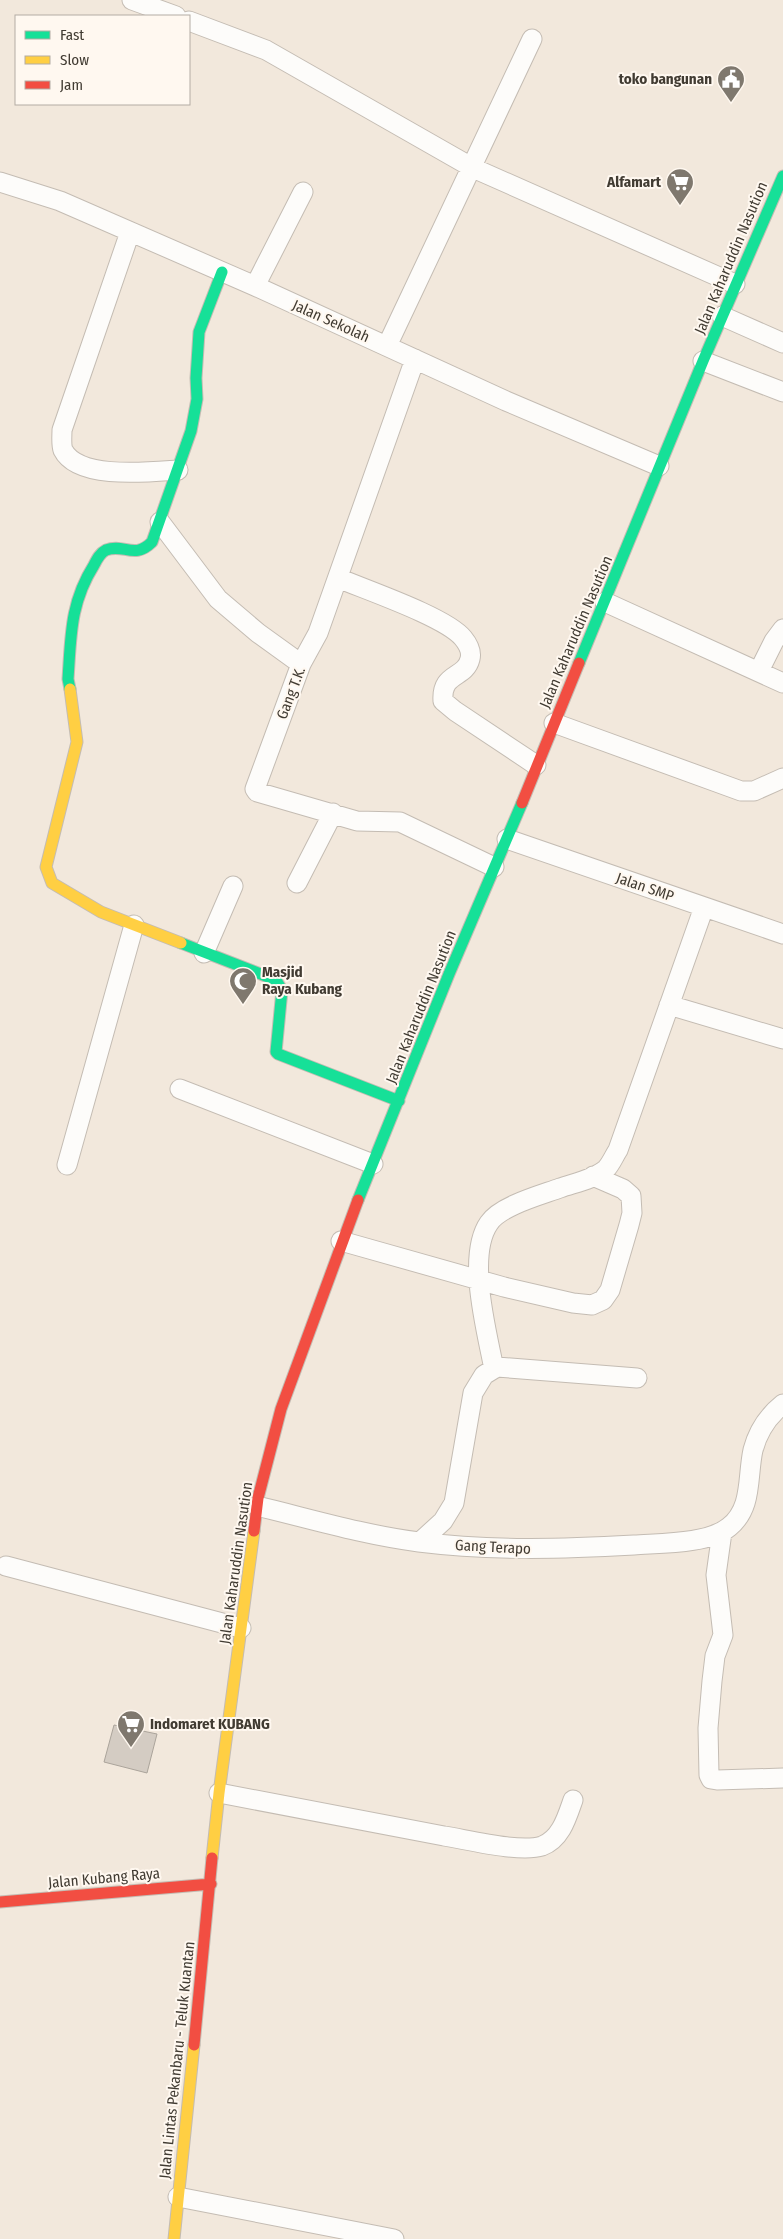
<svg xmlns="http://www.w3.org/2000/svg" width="783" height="2239" viewBox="0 0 783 2239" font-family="'Fira Sans Condensed',sans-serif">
<rect width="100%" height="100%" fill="#f2e8dc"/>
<path fill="#d4ccc3" stroke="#aba49b" d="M114 1725 157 1734 147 1773 104 1762Z"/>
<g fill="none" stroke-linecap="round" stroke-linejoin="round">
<g stroke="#c4bcb3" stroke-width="21">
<path id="street" d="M132 0 176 16
M189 21 266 50 473 168 735 284
M0 182 60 201 255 286 506 401 659 466
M130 232 62 430C62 436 61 445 63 450 78 480 149 472 178 470
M255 286 303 192
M722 316 783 343
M387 346 532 39
M415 359 318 633 301 664 255 789 257 792 357 821 400 822 494 867
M703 361 783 392
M160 522 218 599 258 633 301 664
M338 578C366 590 446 617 463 638 468 644 472 651 470 659 465 679 441 672 443 701L455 711 536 765
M605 602 783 683
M759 671 774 641 783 629
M554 723 741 791H754L783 778
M507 839 783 934
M297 883 333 813
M204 953 233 886
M669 1005 783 1039
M180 1089 373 1164
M67 1165 134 925
M341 1241 504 1287 573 1303 592 1305 603 1300 610 1290 629 1225 632 1213 631 1196 623 1189 593 1176
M494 1369C487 1332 466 1256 489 1223 500 1206 541 1195 560 1188 574 1183 595 1179 606 1169 611 1164 614 1156 618 1150L704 907
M257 1506C311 1519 364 1535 419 1542 491 1551 562 1549 634 1545 661 1543 708 1544 729 1527 753 1508 747 1477 753 1450 758 1431 768 1416 783 1404
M722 1532 716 1575 723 1635 715 1656 712 1681 708 1728 709 1775 711 1779 717 1780 783 1778
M420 1542 443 1521 454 1503 473 1393 484 1375 497 1367 637 1378
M6 1566 241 1628
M219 1793C294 1808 369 1822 444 1836 469 1840 520 1853 542 1846 561 1839 567 1817 573 1800
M178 2197 394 2239"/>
</g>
<g stroke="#c4bcb3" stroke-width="13">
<path id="fast" d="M579 663 703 361 783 176
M70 689 68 679C71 636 70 603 94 565 97 559 100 553 106 550 124 543 134 560 152 542L191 431 197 399 196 378 199 332 222 272
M181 943 276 980 282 990 276 1052 278 1054 399 1101
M358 1200 449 974 522 803"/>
</g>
<g stroke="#c4bcb3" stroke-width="13">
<path id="slow" d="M70 689 77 742 46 867 52 883 101 912 181 943
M212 1858 219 1793 254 1531
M174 2239 194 2045"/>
</g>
<g stroke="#c4bcb3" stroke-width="13">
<path id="jam" d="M522 803 579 663
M254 1531 258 1498 281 1409 358 1200
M0 1902 211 1884
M194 2045 212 1858"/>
</g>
<use href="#street" stroke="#fdfcfa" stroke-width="19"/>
<use href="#fast" stroke="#16e098" stroke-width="11"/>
<use href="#slow" stroke="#ffcf43" stroke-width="11"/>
<use href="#jam" stroke="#f24e42" stroke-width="11"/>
</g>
<defs>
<g id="civic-pin" transform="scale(1.4375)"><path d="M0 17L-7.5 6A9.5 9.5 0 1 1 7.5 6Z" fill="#7f786e" stroke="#fff8f0"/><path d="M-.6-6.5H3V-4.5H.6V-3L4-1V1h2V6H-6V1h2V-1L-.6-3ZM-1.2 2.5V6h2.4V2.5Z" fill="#fff"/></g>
<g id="supermarket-pin" transform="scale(1.4375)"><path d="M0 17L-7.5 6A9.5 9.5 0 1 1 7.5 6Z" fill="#7f786e" stroke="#fff8f0"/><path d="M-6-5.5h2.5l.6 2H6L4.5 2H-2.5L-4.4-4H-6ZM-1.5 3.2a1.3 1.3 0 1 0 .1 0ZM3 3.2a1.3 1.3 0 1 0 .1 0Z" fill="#fff"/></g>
<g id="mosque-pin" transform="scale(1.4375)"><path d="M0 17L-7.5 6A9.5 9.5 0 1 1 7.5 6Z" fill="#7f786e" stroke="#fff8f0"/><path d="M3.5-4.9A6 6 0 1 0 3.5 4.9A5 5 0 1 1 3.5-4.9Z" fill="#fff"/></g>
</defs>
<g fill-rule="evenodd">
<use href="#civic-pin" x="731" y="79"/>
<use href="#supermarket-pin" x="680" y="182"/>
<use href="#mosque-pin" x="243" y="981"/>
<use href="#supermarket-pin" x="131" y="1724"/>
</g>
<g text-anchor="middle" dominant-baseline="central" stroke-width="4" stroke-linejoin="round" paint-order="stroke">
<g font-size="15" font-weight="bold" fill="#413b32" stroke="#fff8f0" text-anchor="end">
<text x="712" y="79">toko bangunan</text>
<text x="661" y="182">Alfamart</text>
<text x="262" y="972" text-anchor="start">Masjid<tspan x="262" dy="17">Raya Kubang</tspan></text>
<text x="150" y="1724" text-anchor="start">Indomaret KUBANG</text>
</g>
<g font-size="15" fill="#413b32" stroke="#fff8f0">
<text transform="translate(731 258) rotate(-67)">Jalan Kaharuddin Nasution</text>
<text transform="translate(331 321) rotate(24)">Jalan Sekolah</text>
<text transform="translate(576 632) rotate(-67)">Jalan Kaharuddin Nasution</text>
<text transform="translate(291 693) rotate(-69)">Gang T.K.</text>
<text transform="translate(645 887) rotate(19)">Jalan SMP</text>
<text transform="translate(421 1007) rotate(-68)">Jalan Kaharuddin Nasution</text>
<text transform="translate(493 1547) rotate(3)">Gang Terapo</text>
<text transform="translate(236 1563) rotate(-82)">Jalan Kaharuddin Nasution</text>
<text transform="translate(104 1878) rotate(-5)">Jalan Kubang Raya</text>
<text transform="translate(177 2060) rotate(-84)">Jalan Lintas Pekanbaru - Teluk Kuantan</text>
</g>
</g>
<rect x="15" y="15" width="175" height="90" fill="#fff8f0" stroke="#b3aca4"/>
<rect x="25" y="31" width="25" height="8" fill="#16e098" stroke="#b3aca4"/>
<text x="60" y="40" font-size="15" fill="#413b32">Fast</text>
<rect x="25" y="56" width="25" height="8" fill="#ffcf43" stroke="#b3aca4"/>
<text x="60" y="65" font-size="15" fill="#413b32">Slow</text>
<rect x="25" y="81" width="25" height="8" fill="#f24e42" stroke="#b3aca4"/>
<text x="60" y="90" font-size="15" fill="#413b32">Jam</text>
</svg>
